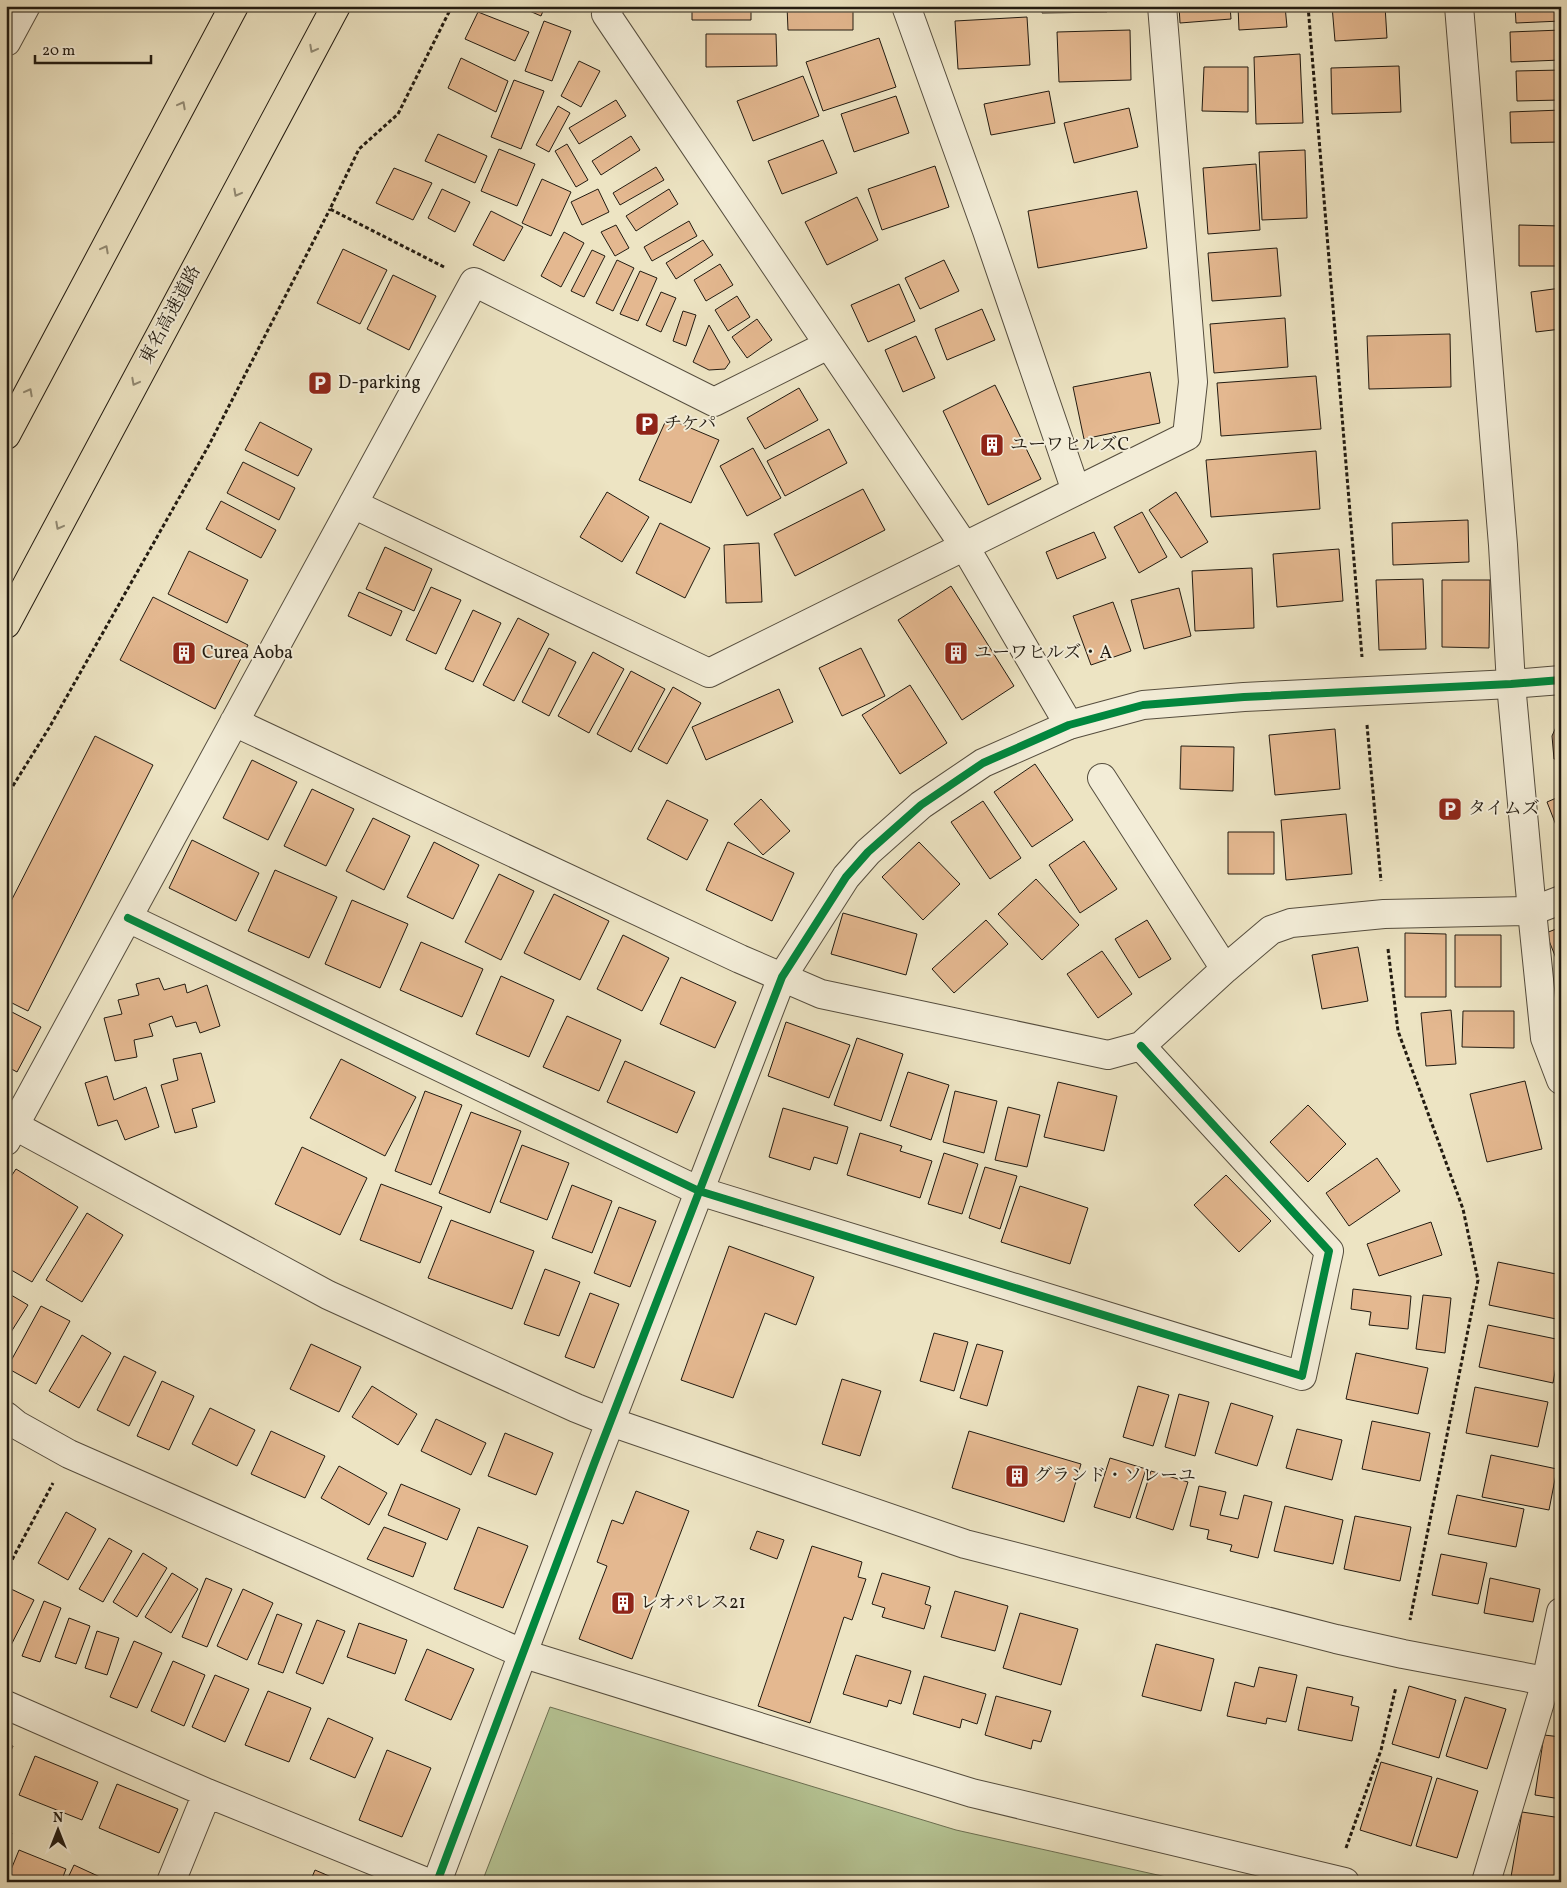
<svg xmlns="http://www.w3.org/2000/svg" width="1567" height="1888" viewBox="0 0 1567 1888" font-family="Vollkorn,'Noto Serif JP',serif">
<rect width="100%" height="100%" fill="#ede4c3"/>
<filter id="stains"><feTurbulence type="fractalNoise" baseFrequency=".004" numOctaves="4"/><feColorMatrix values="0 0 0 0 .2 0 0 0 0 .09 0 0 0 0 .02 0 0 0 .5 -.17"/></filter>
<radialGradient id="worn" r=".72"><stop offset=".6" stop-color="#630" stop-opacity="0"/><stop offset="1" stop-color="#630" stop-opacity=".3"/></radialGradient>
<path fill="#b6c595" stroke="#6c7053" d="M550 1707 956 1830 1189 1882H482Z"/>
<path fill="#e4b890" stroke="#221b11" d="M518 6H545L541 16Z
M692 6H751V20H692Z
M787 6H853V30H788Z
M1042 6H1106L1107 12 1042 13Z
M1179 6H1230L1231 19 1180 23Z
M1238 6H1285L1287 27 1239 30Z
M1332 6H1385L1387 38 1335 41Z
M1515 6H1561V21L1516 23Z
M478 12 529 32 515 61 465 39Z
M1027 17 1030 65 958 69 955 21Z
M544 21 571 31 552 81 525 71Z
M1130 30 1131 80 1059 82 1057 32Z
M1561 30V60L1511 62 1510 32Z
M706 34H776L777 66 706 67Z
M879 38 896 87 823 111 806 62Z
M1300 54 1303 123 1256 124 1254 57Z
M461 58 508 81 496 112 448 88Z
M579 61 600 71 581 107 561 96Z
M1399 66 1401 112 1332 114 1331 68Z
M1204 67H1248V112L1202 111Z
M1561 70V100L1517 101 1516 71Z
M803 76 819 116 753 141 737 101Z
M514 80 544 91 521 149 491 137Z
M1049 91 1055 123 991 135 984 104Z
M896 96 909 133 854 152 841 114Z
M616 100 626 116 579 144 569 128Z
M558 106 570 113 549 152 536 145Z
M1129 108 1138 147 1074 163 1064 123Z
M1561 110V142L1511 143 1510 112Z
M438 134 487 156 475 183 425 161Z
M631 136 640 150 601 175 592 161Z
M823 140 837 173 782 194 768 161Z
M567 144 588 180 576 187 555 151Z
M499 149 535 164 517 206 481 191Z
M1305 150 1307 218 1262 220 1259 152Z
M1256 164 1260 230 1208 234 1203 168Z
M935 166 949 207 882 230 868 189Z
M656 167 664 180 620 205 613 193Z
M394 168 432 183 413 220 376 203Z
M542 179 571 192 551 236 522 223Z
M442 189 470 202 455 232 428 218Z
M598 189 609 212 582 225 571 202Z
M669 189 678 204 636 231 626 216Z
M1137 191 1147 248 1038 268 1028 211Z
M857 197 878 240 827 265 805 222Z
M491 211 523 227 504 261 473 245Z
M689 221 697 236 652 261 644 247Z
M616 225 629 248 615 256 601 232Z
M1519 225 1561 226V266H1519Z
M564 232 584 243 561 287 541 276Z
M703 240 713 255 676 279 666 263Z
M1277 248 1281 296 1212 301 1208 253Z
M343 249 387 270 360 324 317 303Z
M592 250 605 256 584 297 571 291Z
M617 260 634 268 613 311 596 303Z
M944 260 959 291 920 309 905 278Z
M720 264 733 285 706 301 694 280Z
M640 271 657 278 638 321 620 314Z
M393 275 436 296 409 350 367 329Z
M899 284 915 321 868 342 851 305Z
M1561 288V329L1536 332 1531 292Z
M661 292 676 298 661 332 646 325Z
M737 296 750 317 728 331 715 310Z
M982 309 995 340 947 360 935 329Z
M683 311 696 315 686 346 673 341Z
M1285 318 1288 367 1214 373 1210 324Z
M757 319 772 340 747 358 732 337Z
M709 325 730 362 725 369 709 370 693 362Z
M1450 334 1451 387 1369 389 1367 336Z
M916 336 935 378 903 392 885 350Z
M1150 372 1160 423 1084 439 1073 387Z
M1316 376 1321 429 1221 436 1217 383Z
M995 385 1041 479 988 505 943 411Z
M799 388 818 420 765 449 747 418Z
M667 418 719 440 691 503 639 480Z
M260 422 312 449 298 476 245 450Z
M829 429 847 463 785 496 767 461Z
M753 448 781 498 747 516 720 466Z
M1316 451 1320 509 1211 517 1206 460Z
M243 462 295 488 279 520 227 493Z
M863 489 885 530 795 576 774 534Z
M607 492 649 517 622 562 580 537Z
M1176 492 1208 542 1181 558 1149 510Z
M221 501 276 530 261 558 206 529Z
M1142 512 1167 557 1139 573 1114 527Z
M1468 520 1469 562 1393 565 1392 523Z
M660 523 710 548 685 598 636 573Z
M1094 532 1106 558 1057 579 1046 552Z
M759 543 762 602 726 603 724 545Z
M385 547 432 569 414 611 366 589Z
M1339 549 1343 601 1277 607 1273 554Z
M189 551 248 580 227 623 168 594Z
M1252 568 1254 628 1195 631 1192 571Z
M1423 579 1426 649 1379 650 1376 580Z
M1442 580H1490L1489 648 1442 647Z
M951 586 1014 686 962 720 898 620Z
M431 587 461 600 436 654 406 640Z
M1179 588 1191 636 1144 649 1131 600Z
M359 592 402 611 391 636 348 616Z
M153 597 248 645 215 709 120 660Z
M1113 602 1131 651 1091 665 1073 616Z
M473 610 501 623 473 682 445 669Z
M518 618 549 634 514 701 483 685Z
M549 648 576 662 549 716 522 702Z
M861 648 885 696 842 716 819 668Z
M593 652 624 669 589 733 558 716Z
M631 671 665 689 631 752 597 734Z
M910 685 947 743 900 774 862 715Z
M673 687 701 703 667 764 638 749Z
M779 689 793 722 706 760 692 727Z
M1560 718 1561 759H1554L1552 736Z
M1335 729 1340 789 1275 795 1269 735Z
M95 736 153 765 28 1011 6 1000V911Z
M1181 746 1234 747 1233 791 1180 789Z
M252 760 297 782 268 840 223 818Z
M1035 764 1073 820 1032 847 994 792Z
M312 789 354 809 326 866 284 846Z
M1561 796V838L1547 802Z
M761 799 790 831 763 855 734 824Z
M667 800 708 820 687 860 647 839Z
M983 801 1021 858 990 879 951 822Z
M1346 814 1352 874 1286 880 1281 820Z
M373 818 410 836 384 890 346 871Z
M1228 832H1274V874H1228Z
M192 840 259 873 236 921 169 888Z
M1084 841 1117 889 1080 913 1049 865Z
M434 842 479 865 453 919 407 897Z
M728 842 794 873 772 921 706 890Z
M919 842 960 884 923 920 882 877Z
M275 870 337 897 309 958 248 931Z
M499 874 534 891 501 960 465 942Z
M1036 879 1079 925 1042 960 998 914Z
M554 894 609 921 580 980 524 953Z
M352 900 408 924 380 988 325 964Z
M843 913 917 934 906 975 831 954Z
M986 920 1008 944 954 993 932 969Z
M1147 920 1171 959 1139 978 1115 939Z
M1561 927V971L1546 933Z
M1405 933 1446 934V997H1405Z
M623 935 669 958 642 1011 597 989Z
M1455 935H1501V987H1455Z
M421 942 483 969 462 1017 400 990Z
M1358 947 1368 1001 1322 1009 1312 955Z
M1102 951 1132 994 1098 1018 1067 974Z
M501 976 554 1000 529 1057 476 1034Z
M681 977 736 1002 715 1048 660 1024Z
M159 978 164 990 185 984 187 993 207 985 220 1026 200 1033 196 1022 176 1027 172 1016 149 1024 153 1036 134 1040 137 1057 115 1061 104 1018 122 1014 118 1000 139 995 136 984Z
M6 1009 41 1027 17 1072 6 1066Z
M1451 1010 1456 1064 1426 1066 1421 1013Z
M1463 1011H1514V1048L1462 1047Z
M567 1016 621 1040 599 1091 543 1067Z
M786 1022 850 1045 829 1098 768 1076Z
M857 1038 903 1054 881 1121 834 1105Z
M201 1053 215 1102 192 1109 197 1127 175 1133 161 1085 178 1080 173 1059Z
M341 1059 416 1097 385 1156 310 1118Z
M625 1061 695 1092 677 1133 607 1102Z
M908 1072 949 1085 931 1140 890 1126Z
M107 1076 114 1100 146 1087 159 1127 125 1140 117 1120 98 1126 85 1083Z
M1525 1081 1542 1149 1487 1162 1470 1094Z
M1058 1082 1117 1096 1104 1151 1044 1137Z
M425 1091 462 1105 431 1185 395 1171Z
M955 1091 997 1101 984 1153 943 1142Z
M1308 1105 1346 1144 1308 1182 1270 1142Z
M1008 1107 1040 1115 1027 1167 995 1160Z
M783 1108 848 1127 837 1164 814 1157 810 1170 769 1157Z
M471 1112 521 1131 490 1213 439 1193Z
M860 1133 902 1146 900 1151 932 1161 920 1198 847 1175Z
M522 1145 569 1163 547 1220 500 1202Z
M302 1147 367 1178 340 1235 275 1204Z
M944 1153 978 1164 962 1214 928 1204Z
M1377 1158 1400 1191 1349 1226 1326 1193Z
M985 1167 1017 1176 1000 1229 969 1218Z
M16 1169 78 1207 32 1282 6 1267V1184Z
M1226 1175 1271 1221 1239 1252 1194 1205Z
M381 1184 442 1207 420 1263 360 1240Z
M572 1185 612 1201 592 1253 552 1238Z
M1020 1186 1088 1208 1070 1264 1001 1242Z
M619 1207 656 1221 630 1287 594 1273Z
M87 1213 123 1235 82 1302 46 1280Z
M451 1220 534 1251 512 1309 428 1278Z
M1431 1222 1442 1255 1379 1276 1367 1244Z
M729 1246 814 1277 796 1325 765 1313 733 1398 681 1380Z
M1498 1262 1561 1275V1320L1489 1305Z
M545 1269 580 1282 559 1336 524 1324Z
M1353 1289 1411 1296 1408 1329 1369 1325 1371 1312 1351 1309Z
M6 1292 28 1305 6 1340Z
M590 1293 619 1304 594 1368 565 1357Z
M1423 1295 1451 1298 1445 1353 1416 1349Z
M41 1306 70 1321 36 1384 7 1368Z
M1488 1325 1561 1340 1553 1383 1479 1367Z
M934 1333 968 1342 954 1391 920 1381Z
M82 1335 111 1353 79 1408 49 1391Z
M311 1344 361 1367 339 1412 290 1389Z
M977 1344 1003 1351 987 1406 960 1398Z
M1356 1353 1428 1368 1418 1414 1346 1399Z
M124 1356 156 1372 129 1426 97 1410Z
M842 1379 881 1391 860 1456 822 1444Z
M162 1381 194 1396 169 1450 137 1436Z
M372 1386 417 1414 398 1445 352 1417Z
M1138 1386 1169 1395 1153 1446 1123 1437Z
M1475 1387 1548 1402 1538 1447 1466 1433Z
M1179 1394 1209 1402 1195 1456 1165 1447Z
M1231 1403 1273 1416 1257 1466 1215 1453Z
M210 1408 255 1430 237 1466 192 1444Z
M436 1419 486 1443 471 1475 421 1451Z
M1372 1421 1430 1433 1420 1481 1362 1469Z
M1297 1429 1342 1440 1332 1480 1286 1468Z
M271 1431 325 1456 305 1498 251 1474Z
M969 1431 1081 1464 1064 1522 952 1488Z
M505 1433 553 1453 536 1495 488 1476Z
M1491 1455 1557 1469 1549 1510 1482 1497Z
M1110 1458 1146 1469 1130 1518 1094 1507Z
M339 1466 387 1493 369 1525 321 1498Z
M1151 1471 1188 1482 1173 1530 1136 1518Z
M401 1484 460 1509 447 1540 388 1515Z
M1199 1486 1226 1492 1220 1515 1238 1519 1244 1495 1272 1502 1258 1558 1230 1551 1232 1545 1207 1539 1209 1530 1190 1526Z
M636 1491 689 1511 632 1659 579 1639 607 1566 597 1562 612 1520 623 1524Z
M1457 1495 1524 1509 1516 1547 1448 1534Z
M1285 1506 1343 1520 1333 1564 1274 1551Z
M66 1512 96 1529 68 1580 38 1563Z
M1355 1516 1411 1527 1400 1581 1344 1569Z
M384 1527 426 1543 413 1577 367 1559Z
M478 1527 528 1546 503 1608 454 1589Z
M757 1531 784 1540 777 1559 750 1549Z
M109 1538 132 1551 103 1602 79 1589Z
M812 1546 862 1562 858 1577 866 1579 852 1620 844 1617 810 1723 758 1706Z
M143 1553 167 1568 137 1617 113 1602Z
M1441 1554 1487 1563 1478 1604 1432 1595Z
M172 1573 198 1589 171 1633 145 1617Z
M882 1573 930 1587 925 1604 931 1606 924 1629 882 1617 885 1608 872 1604Z
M206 1578 232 1589 207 1647 182 1637Z
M1490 1578 1540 1589 1533 1622 1484 1613Z
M9 1588 34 1600 6 1655V1594Z
M243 1589 273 1603 247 1660 217 1646Z
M955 1591 1008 1606 995 1651 941 1637Z
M44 1601 61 1608 40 1662 22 1656Z
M1020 1613 1078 1629 1061 1685 1003 1668Z
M277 1614 302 1624 283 1673 258 1664Z
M69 1618 90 1626 76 1664 55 1657Z
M317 1620 345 1631 323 1684 296 1673Z
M359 1623 407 1640 395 1674 347 1657Z
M97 1631 119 1638 107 1675 85 1668Z
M134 1641 162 1653 137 1708 110 1697Z
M1156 1644 1214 1659 1201 1711 1142 1696Z
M427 1649 474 1669 451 1720 405 1700Z
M856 1655 911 1671 901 1704 889 1700 887 1707 843 1694Z
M173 1661 205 1675 184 1726 151 1711Z
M1259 1667 1297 1675 1286 1722 1267 1718 1266 1724 1227 1716 1235 1682 1254 1687Z
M215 1675 249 1689 225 1742 192 1727Z
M924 1676 986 1694 977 1724 962 1719 960 1728 913 1714Z
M1409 1686 1456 1700 1439 1758 1392 1744Z
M1307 1687 1353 1697 1351 1705 1359 1707 1352 1741 1298 1730Z
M268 1691 311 1708 289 1762 245 1745Z
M996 1696 1051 1711 1041 1742 1033 1740 1031 1749 985 1735Z
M1465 1697 1506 1709 1487 1769 1446 1756Z
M328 1718 373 1738 355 1778 310 1759Z
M1544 1735 1561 1737V1799L1535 1795Z
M6 1744 13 1746 6 1762Z
M387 1750 431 1768 402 1837 359 1820Z
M35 1756 98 1782 82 1820 19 1795Z
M1381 1762 1432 1777 1411 1846 1360 1830Z
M1437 1778 1478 1791 1457 1858 1416 1846Z
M117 1784 178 1809 159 1853 99 1828Z
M1522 1812 1561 1818V1882H1541L1511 1877Z
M6 1830 12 1833 6 1847Z
M19 1850 66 1869 61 1882H6Z
M74 1865 111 1882H66Z
M315 1870 343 1882H310Z"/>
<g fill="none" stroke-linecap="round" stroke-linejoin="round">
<g stroke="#554d3e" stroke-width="26">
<path id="service" d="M8 43 28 6"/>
</g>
<g stroke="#554d3e" stroke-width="30">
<path id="minor" d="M610 6 606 14 965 547 1069 725
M906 6 987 231 1076 491
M1459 6 1503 545 1511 684 1532 911 1545 1038 1561 1080
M353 504 709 673 1187 436 1193 382 1162 6
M234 722 740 959 821 994 1108 1055 1141 1046 1225 969 1271 930 1291 923 1384 914 1532 911 1561 900
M1102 778 1225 969
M128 918 699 1191 1302 1376 1329 1251 1141 1046
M6 1141 474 282 714 402 828 345
M6 1416 17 1425 69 1454 524 1654 972 1793 1345 1882
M6 1705 207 1793 426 1882
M171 1882 207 1793
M1486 1882 1546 1682 1561 1612"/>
</g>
<g stroke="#554d3e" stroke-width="30">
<path id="tertiary" d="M6 1121 328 1295 576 1408 611 1422 965 1544 1336 1639 1403 1654 1561 1684
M437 1882 594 1464 782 977 846 877 868 852 921 805 983 763 1069 725 1143 705 1244 697 1511 684 1561 680"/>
</g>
<g stroke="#221b11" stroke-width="30">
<path id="motorway" d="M6 435 234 6
M6 624 336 6"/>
</g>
<path stroke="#221b11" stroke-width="3" stroke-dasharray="4 2.5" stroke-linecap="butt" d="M1308 6 1362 657
M444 267 330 209 359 149 398 114 452 6
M1367 725 1381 881
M6 797 49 728 209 445 330 209
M1388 949 1398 1031 1463 1209 1478 1280 1410 1620
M6 1571 53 1483
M1346 1848 1381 1750 1396 1687"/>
<use href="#service" stroke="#f3edd8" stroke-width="24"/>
<use href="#minor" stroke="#f3edd8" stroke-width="28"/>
<use href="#tertiary" stroke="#f3edd8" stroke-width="28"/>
<use href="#motorway" stroke="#ede4c3" stroke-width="28"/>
<g stroke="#f3edd8" stroke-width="11">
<path id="cycleway" d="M128 918 699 1191 1302 1376 1329 1251 1141 1046
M437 1882 594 1464 782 977 846 877 868 852 921 805 983 763 1069 725 1143 705 1244 697 1511 684 1561 680"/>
</g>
<use href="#cycleway" stroke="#00873e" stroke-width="8"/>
</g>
<defs><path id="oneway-chevron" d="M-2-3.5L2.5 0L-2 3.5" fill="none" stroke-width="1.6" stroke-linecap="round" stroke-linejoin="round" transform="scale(1.25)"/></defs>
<g stroke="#928a73">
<use href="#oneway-chevron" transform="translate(313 49) rotate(118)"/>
<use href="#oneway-chevron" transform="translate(182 105) rotate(-62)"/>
<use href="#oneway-chevron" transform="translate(237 193) rotate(118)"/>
<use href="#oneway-chevron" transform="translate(105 249) rotate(-62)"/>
<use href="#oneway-chevron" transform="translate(135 382) rotate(118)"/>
<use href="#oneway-chevron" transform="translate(29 392) rotate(-62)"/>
<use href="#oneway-chevron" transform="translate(59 526) rotate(118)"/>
</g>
<defs>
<g id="parking-square" transform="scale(1.25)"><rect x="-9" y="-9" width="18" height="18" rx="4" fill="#8f2418" stroke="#f3edd8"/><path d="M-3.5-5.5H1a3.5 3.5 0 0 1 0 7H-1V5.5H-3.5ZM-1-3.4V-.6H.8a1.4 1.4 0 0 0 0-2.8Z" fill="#fff"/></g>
<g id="building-square" transform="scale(1.25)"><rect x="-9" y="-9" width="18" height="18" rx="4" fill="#8f2418" stroke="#f3edd8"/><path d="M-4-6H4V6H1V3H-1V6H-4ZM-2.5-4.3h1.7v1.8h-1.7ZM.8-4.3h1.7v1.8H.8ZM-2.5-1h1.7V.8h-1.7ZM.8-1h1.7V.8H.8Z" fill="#fff"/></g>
</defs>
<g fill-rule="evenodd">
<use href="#parking-square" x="320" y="383"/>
<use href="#parking-square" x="647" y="424"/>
<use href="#building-square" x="992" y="445"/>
<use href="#building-square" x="184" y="653"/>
<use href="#building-square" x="956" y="653"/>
<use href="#parking-square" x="1450" y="809"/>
<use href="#building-square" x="1017" y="1476"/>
<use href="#building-square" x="623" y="1603"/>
</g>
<g text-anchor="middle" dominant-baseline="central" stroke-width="4" stroke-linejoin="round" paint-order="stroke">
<g font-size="18" fill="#221b11" stroke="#f3edd8">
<text transform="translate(171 315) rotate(-62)">東名高速道路</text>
</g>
<g font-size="18" fill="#221b11" stroke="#f3edd8" text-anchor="start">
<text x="338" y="383">D-parking</text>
<text x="664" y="424">チケパ</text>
<text x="1010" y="445">ユーワヒルズC</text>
<text x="202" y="653">Curea Aoba</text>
<text x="974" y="653">ユーワヒルズ・A</text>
<text x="1468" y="809">タイムズ</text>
<text x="1034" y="1476">グランド・ソレーユ</text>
<text x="640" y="1603">レオパレス21</text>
</g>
</g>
<rect width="1567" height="1888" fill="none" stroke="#ede4c3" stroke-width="25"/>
<rect x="8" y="8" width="1552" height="1873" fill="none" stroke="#221b11" stroke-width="2.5"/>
<rect x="12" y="12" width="1542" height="1863" fill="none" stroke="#221b11"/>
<g transform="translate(58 1830)" stroke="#f3edd8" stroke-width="4" paint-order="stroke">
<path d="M0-4L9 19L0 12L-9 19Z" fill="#221b11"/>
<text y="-8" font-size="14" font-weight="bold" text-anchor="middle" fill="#221b11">N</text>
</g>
<path d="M35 55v8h116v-8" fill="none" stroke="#221b11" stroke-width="2.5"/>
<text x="42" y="55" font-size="15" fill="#221b11" stroke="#f3edd8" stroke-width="4" paint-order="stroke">20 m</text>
<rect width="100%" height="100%" filter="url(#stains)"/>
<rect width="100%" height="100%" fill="url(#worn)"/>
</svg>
